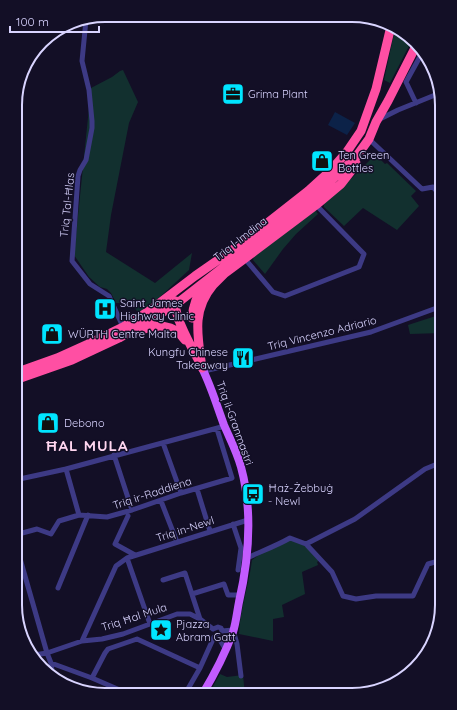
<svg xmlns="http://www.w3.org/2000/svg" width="457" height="710" viewBox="0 0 457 710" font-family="Quicksand,sans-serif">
<rect width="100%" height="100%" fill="#130f26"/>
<path fill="#12302f" d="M395 29C399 35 404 38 411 38L412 40 390 83 384 80Z
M123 70 138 102 129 123 111 215 106 252 155 283 192 253 189 270 149 307 138 313 132 303H116L111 293 107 289 100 287 89 277 74 255 91 88 112 77 120 71Z
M378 157 385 164 387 163 416 191 411 196 419 206 397 230 363 208 344 226 324 207V203L352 178 372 158Z
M312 211H316L318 214 296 234 283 249 265 274 253 260 254 256Z
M442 314V333L410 334 408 325Z
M287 541C301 539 311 551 320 560L317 562 318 565 302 572 305 594 282 605 284 617 273 619V641L239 634C240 609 249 585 252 560L263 552Z
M220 674 227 677 243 675 245 695H208Z"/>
<path fill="#0c2248" d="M335 112 355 123 347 135 328 125Z"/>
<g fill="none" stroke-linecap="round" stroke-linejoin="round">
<path stroke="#3d3a85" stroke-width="5" d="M86 20 82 61 89 90 92 121V128L86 160 80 170 78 176 72 261 90 284 109 296 123 327
M416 103 406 82 422 53
M378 120 398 110 440 93
M369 139 422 189 433 187 442 197
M245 259 273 292 285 296 359 267 364 254 316 205
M204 371 371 332 442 306
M163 443 181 493
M114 455 132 510
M66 469 79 515
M15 480 66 469 225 426
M197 489 210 531
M161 501 177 542
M128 516 115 544 135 555
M233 524 241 548 238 570
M15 535 37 529 51 534 59 521 79 515 107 517 132 510 181 493 232 478 217 429
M15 541 47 653 51 663 53 678
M306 544 355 519 425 469 442 462
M127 558 150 624
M247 558C262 551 276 546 290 538L306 544 332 572 343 596 356 599 376 596H413L428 564 442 560
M163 580 185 573 200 619
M58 588 88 515
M192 594 224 584 228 595H241
M213 629 218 627 221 628 222 631
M222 631 233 630 237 644 241 676
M218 637 226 650
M82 641 116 566 127 558 248 520
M34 655 47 653 82 641 102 639 123 634 177 614H190L200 619 213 629
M51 663 92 678 129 694
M92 678 105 653 108 649 137 639 200 668
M185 694 200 668 214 637"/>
<path stroke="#c25bff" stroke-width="8" d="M202 695C214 675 225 654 233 632 236 623 237 612 239 602 249 558 253 511 241 467 237 452 230 439 224 425 217 406 211 386 202 368"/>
<path stroke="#ff4fa3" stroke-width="9" d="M176 301C172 314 192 348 199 361
M192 318C193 305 197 295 204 285
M139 331C156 324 174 323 185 340
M202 368C198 337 191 311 213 285 217 281 221 277 224 274L316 205 341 184 355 166 356 163
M15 373 57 358 88 344 123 327 149 311 195 276 238 246 308 191 330 171 346 153 361 131 376 89 391 26
M15 380 72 360 119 338 175 305 312 198 346 167 356 157 369 139 376 122 388 101 416 46"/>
</g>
<defs>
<g id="office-square" transform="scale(1.15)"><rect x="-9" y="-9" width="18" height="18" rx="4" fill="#00e5ff" stroke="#130f26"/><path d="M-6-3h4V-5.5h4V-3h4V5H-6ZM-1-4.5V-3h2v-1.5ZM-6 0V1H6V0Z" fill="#111"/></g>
<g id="shop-square" transform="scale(1.15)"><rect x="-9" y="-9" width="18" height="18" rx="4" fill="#00e5ff" stroke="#130f26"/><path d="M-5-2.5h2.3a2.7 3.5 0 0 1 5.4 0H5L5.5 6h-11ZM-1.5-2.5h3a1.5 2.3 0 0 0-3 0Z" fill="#111"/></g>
<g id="hospital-square" transform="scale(1.15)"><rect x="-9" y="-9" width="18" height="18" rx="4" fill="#00e5ff" stroke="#130f26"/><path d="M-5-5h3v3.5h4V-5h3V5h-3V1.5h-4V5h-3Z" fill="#111"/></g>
<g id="restaurant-square" transform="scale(1.15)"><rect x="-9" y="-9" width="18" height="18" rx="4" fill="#00e5ff" stroke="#130f26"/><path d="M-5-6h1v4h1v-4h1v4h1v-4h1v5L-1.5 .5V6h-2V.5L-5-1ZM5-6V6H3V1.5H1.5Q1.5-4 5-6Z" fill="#111"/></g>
<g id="bus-square" transform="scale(1.15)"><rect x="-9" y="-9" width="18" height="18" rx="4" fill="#00e5ff" stroke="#130f26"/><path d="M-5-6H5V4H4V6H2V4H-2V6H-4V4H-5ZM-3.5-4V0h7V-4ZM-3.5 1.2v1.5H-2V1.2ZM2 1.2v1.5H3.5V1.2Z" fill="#111"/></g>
<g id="sight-square" transform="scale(1.15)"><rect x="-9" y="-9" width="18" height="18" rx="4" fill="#00e5ff" stroke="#130f26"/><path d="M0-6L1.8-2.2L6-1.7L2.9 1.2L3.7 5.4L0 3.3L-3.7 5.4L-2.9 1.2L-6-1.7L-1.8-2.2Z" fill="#111"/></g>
</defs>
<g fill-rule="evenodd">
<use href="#office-square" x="233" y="94"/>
<use href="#shop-square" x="322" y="161"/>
<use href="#hospital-square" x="105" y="309"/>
<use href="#shop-square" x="52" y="334"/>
<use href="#restaurant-square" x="243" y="358"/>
<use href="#shop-square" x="48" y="423"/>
<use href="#bus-square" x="253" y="494"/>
<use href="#sight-square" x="161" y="630"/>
</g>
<g text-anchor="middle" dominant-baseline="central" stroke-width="3" stroke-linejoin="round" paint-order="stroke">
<g font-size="11" fill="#d9d4ff" stroke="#130f26" text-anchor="start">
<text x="248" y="94">Grima Plant</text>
<text x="338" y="155">Ten Green<tspan x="338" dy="13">Bottles</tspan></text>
<text x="120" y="303">Saint James<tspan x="120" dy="13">Highway Clinic</tspan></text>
<text x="68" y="334">WÜRTH Centre Malta</text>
<text x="228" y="352" text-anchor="end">Kungfu Chinese<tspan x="228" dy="13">Takeaway</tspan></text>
<text x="64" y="423">Debono</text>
<text x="268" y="488">Ħaż-Żebbuġ<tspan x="268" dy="13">- Newl</tspan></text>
<text x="176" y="624">Pjazza<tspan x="176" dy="13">Abram Gatt</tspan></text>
</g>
<g font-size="11" fill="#d9d4ff" stroke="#130f26">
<text transform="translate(67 205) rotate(-84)">Triq Tal-Ħlas</text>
<text transform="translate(240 239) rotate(-38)">Triq l-Imdina</text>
<text transform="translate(322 333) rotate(-14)">Triq Vincenzo Adriario</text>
<text transform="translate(235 423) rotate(70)">Triq il-Granmastri</text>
<text transform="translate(152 493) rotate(-18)">Triq ir-Raddiena</text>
<text transform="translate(185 529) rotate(-18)">Triq in-Newl</text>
<text transform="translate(134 617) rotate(-18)">Triq Ħal Mula</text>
</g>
<g font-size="15" font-weight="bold" letter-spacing="1" fill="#ffd6f0" stroke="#130f26">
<text x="87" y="445">ĦAL MULA</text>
</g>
</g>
<path d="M0 0H457V710H0ZM105 22H352A83 83 0 0 1 435 105V605A83 83 0 0 1 352 688H105A83 83 0 0 1 22 605V105A83 83 0 0 1 105 22Z" fill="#130f26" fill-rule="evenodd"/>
<path fill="none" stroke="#d9d4ff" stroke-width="2" d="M105 22H352A83 83 0 0 1 435 105V605A83 83 0 0 1 352 688H105A83 83 0 0 1 22 605V105A83 83 0 0 1 105 22Z"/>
<path d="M10 26v6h89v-6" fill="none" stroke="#d9d4ff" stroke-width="2"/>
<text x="16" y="26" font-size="12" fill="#d9d4ff" stroke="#130f26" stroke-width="3" paint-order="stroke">100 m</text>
</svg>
